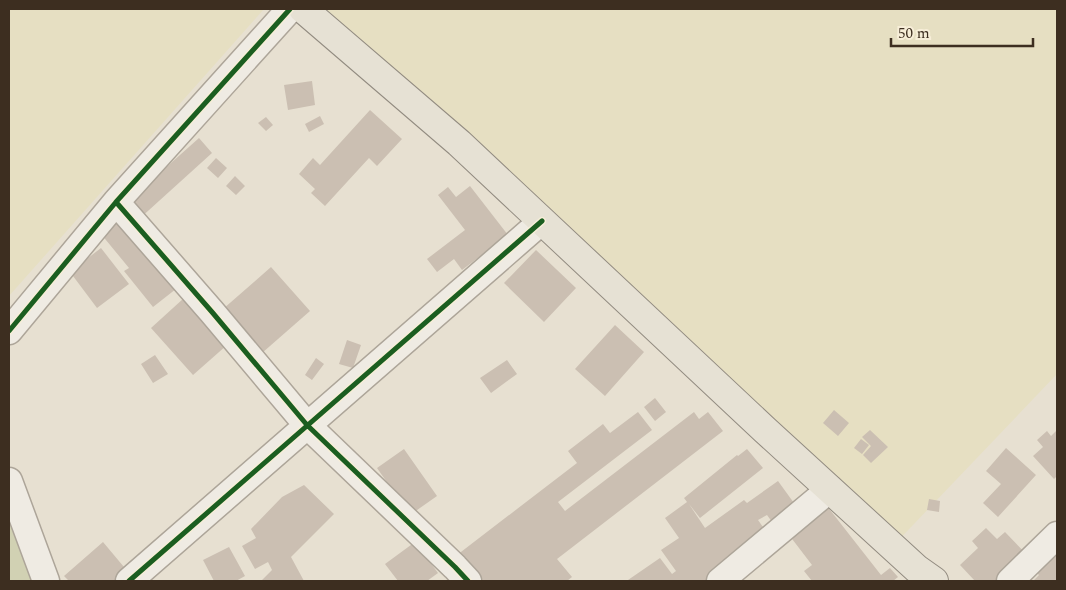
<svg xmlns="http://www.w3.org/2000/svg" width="1066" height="590" viewBox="0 0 1066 590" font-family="Spectral,serif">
<rect width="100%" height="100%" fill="#e7e0d1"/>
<path fill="#e6dfc2" d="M9 9H264L9 296Z
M303 9H1057V374L892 547Z"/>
<path fill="#d1d1b3" d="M9 516 33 581H9Z"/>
<path fill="#cbbfb2" d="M312 81 315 105 288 110 284 85Z
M370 110 402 139 377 166 369 158 325 206 311 193 315 189 299 174 313 158 320 165Z
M320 116 324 124 309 132 305 124Z
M266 117 273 125 266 131 258 123Z
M199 138 212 153 138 220 125 204Z
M216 158 227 168 218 178 207 168Z
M235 176 245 186 236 195 226 186Z
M470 186 508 235 462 270 454 259 437 272 427 259 465 230 438 195 448 187 456 197Z
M124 215 181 285 153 307 124 271 129 268 101 234Z
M101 248 129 284 97 308 70 272Z
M536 250 576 288 544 322 504 283Z
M271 267 310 311 262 353 223 309Z
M184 298 227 345 193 375 151 328Z
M615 325 644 352 605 396 575 369Z
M347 340 361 345 353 368 339 364Z
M155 355 168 374 153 383 141 364Z
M316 358 324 364 312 380 305 375Z
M507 360 517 374 491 393 480 378Z
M655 398 666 412 655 421 644 407Z
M834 410 849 423 838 436 823 423Z
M638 412 652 430 558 502 565 511 694 412 699 419 708 412 723 431 557 559 572 577 567 581H478L457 555 577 463 568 451 603 424 610 433Z
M870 430 888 447 871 463 863 455 871 446 862 437Z
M1057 430V476L1054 479 1033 456 1043 447 1037 440 1047 431 1051 436Z
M861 439 869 445 862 454 854 448Z
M1006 448 1036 475 998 517 983 503 1001 484 986 471Z
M404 449 437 496 410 515 377 468Z
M747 449 763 468 700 518 689 504 705 528 744 500 747 503 778 481 799 510 775 526 767 515 758 520 770 537 707 581H629L628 580 660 558 672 574 676 571 661 550 679 538 665 518 687 502 684 498 737 455 738 456Z
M304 485 334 514 291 557 304 581H261L272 570 268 562 255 569 242 546 256 538 251 529 282 497Z
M929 499 940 501 939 512 927 510Z
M823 501 881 575 890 568 898 577 893 581H812L804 571 812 565 786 531Z
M986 528 997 539 1005 532 1029 557 1003 581H975L960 565 978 548 972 541Z
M103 542 129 573 120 581H69L64 576Z
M415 542 438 573 427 581H398L385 564Z
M229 547 245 576 236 581H214L203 560Z
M1057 553V581H1033L1039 575 1032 568Z"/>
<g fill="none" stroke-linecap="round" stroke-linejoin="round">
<g stroke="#ada599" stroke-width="29">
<path id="minor" d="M116 202 212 312 307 425 455 567 468 581
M9 331 116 202 290 9
M9 481 46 581
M129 581 542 221
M720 581 830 489
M1010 581 1057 535"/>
</g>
<g stroke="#928b80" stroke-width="30">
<path id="major" d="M303 9 459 143 765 430 917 569 934 581"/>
</g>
<use href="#minor" stroke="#efebe3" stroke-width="26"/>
<use href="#major" stroke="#e6e1d4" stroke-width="28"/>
<g stroke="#f7eed8" stroke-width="8">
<path id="cycleway" d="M116 202 212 312 307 425 455 567 468 581
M9 331 116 202 290 9
M129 581 542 221"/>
</g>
<use href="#cycleway" stroke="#1b5e20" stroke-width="5"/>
</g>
<rect width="1066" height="590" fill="none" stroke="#3d2e20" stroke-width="20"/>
<path d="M891 38v8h142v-8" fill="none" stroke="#3d2e20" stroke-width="2.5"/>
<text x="898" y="38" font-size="15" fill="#3d2e20" stroke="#f7eed8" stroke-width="4" paint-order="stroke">50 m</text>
</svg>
